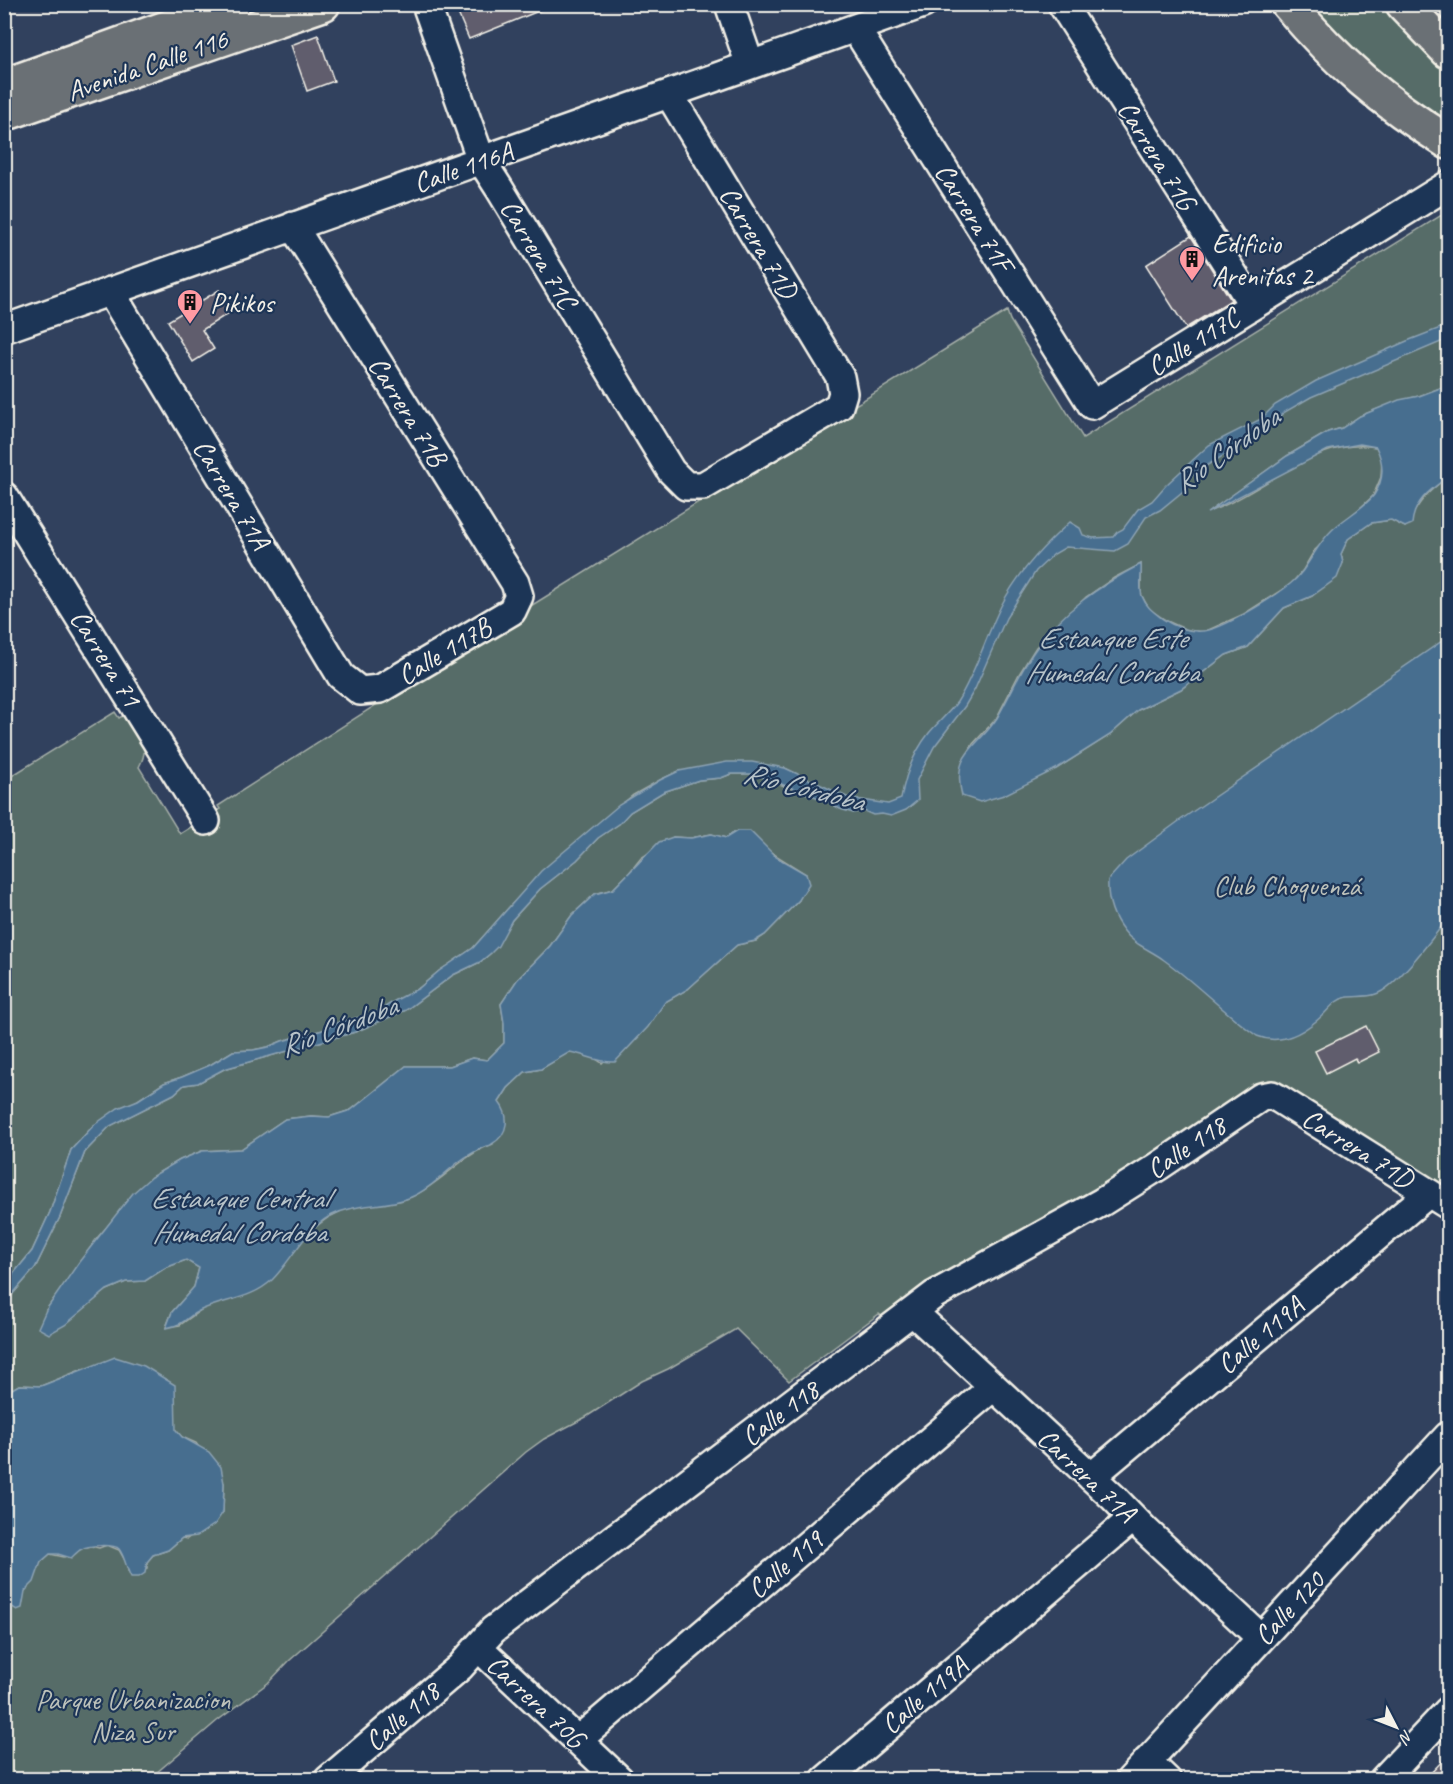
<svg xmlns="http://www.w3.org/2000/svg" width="1453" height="1784" viewBox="0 0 1453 1784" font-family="Caveat,sans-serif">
<rect width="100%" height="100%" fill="#31415e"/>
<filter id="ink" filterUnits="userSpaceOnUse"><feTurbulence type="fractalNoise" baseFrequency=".0167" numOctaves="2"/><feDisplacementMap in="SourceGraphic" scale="12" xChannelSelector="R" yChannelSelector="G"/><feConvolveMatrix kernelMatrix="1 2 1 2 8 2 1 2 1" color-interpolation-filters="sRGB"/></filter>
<g filter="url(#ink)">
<path fill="#566c67" stroke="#a5aea8" stroke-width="1.5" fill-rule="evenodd" d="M1311 5H1384L1412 37 1448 66V125C1398 92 1350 51 1311 5Z
M1448 211V385L1419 396 1399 401 1360 416 1342 428 1328 432 1287 456 1210 511C1264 493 1316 436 1376 447L1382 459 1381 477 1373 496 1314 551 1303 570 1291 584 1244 614 1204 632 1187 630 1167 621 1149 609 1141 594V564L1114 578 1086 597 1036 647 1019 674 996 719 973 744 963 762 1056 769 1110 735 1138 710 1181 689 1226 655 1248 647 1284 608 1312 596 1343 563 1341 554 1348 539 1371 523 1391 520 1405 527C1419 503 1425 493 1448 477V1195L1247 1097 886 1320 879 1314 789 1381 736 1329 668 1369 642 1381 586 1417 544 1439 526 1452 289 1661 268 1683 217 1721 149 1779H5V1605L25 1591 41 1562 50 1554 64 1557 83 1548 91 1546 99 1548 107 1545 119 1550 127 1564 128 1571 147 1568V1562L153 1555 168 1550 182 1538 187 1539 223 1512 224 1483 196 1443 182 1437 176 1430 85 1368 41 1386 19 1385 5 1393V1303L35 1268 60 1217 85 1152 110 1126 174 1094 184 1085 198 1083 224 1069 355 1032 406 1010 453 975 480 962 491 953 512 920 540 889 577 860 598 838 619 824 630 812 663 792 699 780 721 778 731 774H754L802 793 797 774 785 768 679 771 660 780 633 795 583 836 512 904 473 948 439 971 419 988 374 1014 339 1022 323 1030 282 1041 268 1047 253 1050 233 1051 210 1065 182 1077 164 1083 138 1100 94 1125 71 1150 50 1212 32 1251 5 1284V780L115 712 119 718 126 714C139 734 152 743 139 767L180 834 220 809 218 806 521 612 1007 311 1010 320 1083 438ZM737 831 806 874 799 900 765 935 756 941 737 945 688 989 665 1002 602 1063 593 1057 570 1051 541 1069 525 1072 508 1088 499 1102 493 1144C461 1155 441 1184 411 1197 391 1206 370 1201 350 1207 343 1209 336 1214 329 1217L180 1325 166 1327 172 1312 194 1287 199 1268 186 1260 165 1268 145 1281 126 1282 107 1290 82 1309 46 1310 98 1237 151 1177 180 1160 202 1151 241 1149 285 1119 311 1116 329 1117 351 1110 406 1066H450L472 1058 487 1060 504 1043V1023L501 1004 517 980 550 946 572 915 595 894 613 889 629 873 641 858 673 837 691 838 711 834 726 838Z"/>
<path fill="#476e8f" stroke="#8ca2b3" stroke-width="1.5" d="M1448 325V339L1311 397 1283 413 1267 430 1199 470 1187 480V488L1160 510 1146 517 1128 544 1115 551 1066 547 1054 554 1036 571 1006 618 975 689 965 706 934 747 917 780 918 800 906 810 891 816 882 814 873 815 864 811 853 813 840 809 827 801 754 774H731L721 778 699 780 663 792 630 812 619 824 598 838 577 860 540 889 512 920 498 946 491 953 480 962 453 975 406 1010 355 1032 224 1069 198 1083 184 1085 174 1094 110 1126 85 1152 60 1217 35 1268 5 1303V1284L32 1251 50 1212 71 1150 94 1125 118 1108 138 1100 164 1083 182 1077 210 1065 233 1051 253 1050 268 1047 282 1041 323 1030 339 1022 374 1014 396 1000 419 988 439 971 473 948 541 871 619 805 660 780 679 771 727 762H752L785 768 849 798 888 804 901 799C905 775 914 752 929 733 938 722 949 713 957 702 976 672 985 638 1001 606 1017 574 1043 546 1070 522L1080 528 1083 535 1093 538 1113 537 1117 532 1123 529 1138 509 1152 501 1166 485 1209 445 1261 419 1275 405 1316 381 1407 341Z
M1448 385V477C1430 490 1414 501 1412 524L1405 527 1391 520 1371 523 1348 539 1341 554 1343 563 1337 578 1312 596 1284 608 1248 647 1226 655 1181 689 1138 710 1110 735 1056 769 1004 795 980 802 962 796C951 752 978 748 997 718 1010 696 1020 671 1035 650 1061 611 1101 585 1141 564 1142 573 1139 587 1142 596 1146 607 1154 612 1163 619 1174 626 1189 632 1202 631 1221 631 1274 597 1290 584 1308 570 1315 546 1332 530 1343 519 1365 507 1374 495 1384 480 1384 463 1376 447L1360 444 1328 450 1207 513 1287 456 1328 432 1342 428 1360 416 1399 400 1419 396Z
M1448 637V918C1434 936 1396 988 1376 994 1362 999 1348 993 1336 1002 1331 1006 1327 1011 1323 1015 1305 1032 1281 1046 1257 1036 1224 1013 1197 984 1164 960 1151 950 1134 945 1124 931 1112 916 1107 899 1108 880L1126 860 1179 821Z
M737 831H750L776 857 806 874 809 884 799 900 765 935 755 941 737 945 688 989 665 1002 648 1027 615 1062C599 1063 586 1055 570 1052L541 1069 525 1072 508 1088 499 1102C510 1116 509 1134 492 1144 490 1146 487 1146 484 1147 476 1151 467 1156 460 1161 444 1173 428 1191 409 1198 382 1208 357 1202 330 1216 304 1231 292 1260 272 1280 252 1299 225 1299 201 1310 185 1317 187 1324 166 1328L172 1312 194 1287 199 1268 186 1260 165 1268 145 1281 126 1282 107 1290 65 1325 49 1334 38 1328 46 1310 79 1262 133 1193 151 1177 180 1160 202 1151 241 1149 285 1119 311 1116 329 1117 351 1110 406 1066H450L472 1058 487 1060 504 1043V1023L501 1004 517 980 550 946 572 915 595 894 613 889 659 842 673 837 691 838 712 834 726 838Z
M115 1357 144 1366 175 1385 176 1430 182 1437 209 1452 221 1467 224 1483 223 1512 215 1524 197 1536 182 1538 168 1550 153 1555 147 1562 145 1573 139 1577H131C126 1568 125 1557 119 1549 115 1544 87 1545 82 1549 77 1551 74 1556 71 1558L58 1554H50L41 1562 34 1582 25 1591 22 1608 17 1610 9 1605H5V1393L19 1385 41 1386Z"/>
<path fill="#615d6d" stroke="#f4f1e8" stroke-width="1.5" d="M454 4H551V6L469 39Z
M318 35 334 81 307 91 291 45Z
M1191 236 1231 300 1186 328 1146 265Z
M219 290 232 311 202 330 214 349 193 362 168 321Z
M1366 1026 1379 1052 1357 1063 1355 1058 1326 1073 1315 1051Z
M1449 1754V1779H1425Z"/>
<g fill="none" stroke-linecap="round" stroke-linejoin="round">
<g stroke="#f4f1e8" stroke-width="32">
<path id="minor" d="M426 4 481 160 499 188 671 471 686 486H703L839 406 843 393 840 377 669 94
M729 4 750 65
M1062 4 1253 305
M856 29 1092 405 1448 185
M110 291 341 676 360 691 380 689 512 611 519 596 515 583 293 226
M4 329 923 4
M4 496 206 821
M913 1312 1114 1498 1145 1530 1261 1638
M1091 1477 1429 1193
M478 1647 620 1780
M578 1740 993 1387
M1147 1761 1167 1780
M328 1780 460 1667 493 1630 934 1295 1102 1202 1159 1166 1261 1097 1272 1095 1279 1099 1448 1205
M825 1780 1133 1518
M1130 1780 1448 1436
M1383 1780 1448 1711"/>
</g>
<g stroke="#f4f1e8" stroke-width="38">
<path id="major" d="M4 86 233 4
M4 114 323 4"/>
</g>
<g stroke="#f4f1e8" stroke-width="38">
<path id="highway" d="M1288 4C1338 63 1383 102 1448 142
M1403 4 1448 51"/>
</g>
<use href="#minor" stroke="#1d3557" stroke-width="27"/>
<use href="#major" stroke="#6b6f75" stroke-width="33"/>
<use href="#highway" stroke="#6b6f75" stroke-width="33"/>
</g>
</g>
<defs>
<g id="building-pin" transform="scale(1.35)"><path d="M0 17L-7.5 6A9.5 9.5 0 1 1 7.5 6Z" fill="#ff9aa2" stroke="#1d3557"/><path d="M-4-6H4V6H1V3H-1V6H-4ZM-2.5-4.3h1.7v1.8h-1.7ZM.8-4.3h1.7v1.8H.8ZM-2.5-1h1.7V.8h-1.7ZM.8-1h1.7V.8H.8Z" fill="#111"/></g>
</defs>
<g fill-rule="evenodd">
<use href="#building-pin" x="1192" y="259"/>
<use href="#building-pin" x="190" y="302"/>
</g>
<g text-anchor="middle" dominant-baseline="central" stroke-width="4.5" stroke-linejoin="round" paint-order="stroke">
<g font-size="28" fill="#f4f1e8" stroke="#1d3557">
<text transform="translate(147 65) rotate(-19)">Avenida Calle 116</text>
<text transform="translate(1157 155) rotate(58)">Carrera 71G</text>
<text transform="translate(463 167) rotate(-19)">Calle 116A</text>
<text transform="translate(974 217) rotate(58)">Carrera 71F</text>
<text transform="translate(759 242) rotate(59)">Carrera 71D</text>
<text transform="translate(539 254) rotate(59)">Carrera 71C</text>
<text transform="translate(1193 342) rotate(-32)">Calle 117C</text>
<text transform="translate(408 411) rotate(58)">Carrera 71B</text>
<text transform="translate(232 494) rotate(59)">Carrera 71A</text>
<text transform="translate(444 651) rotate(-31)">Calle 117B</text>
<text transform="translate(106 658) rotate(58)">Carrera 71</text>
<text transform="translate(1186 1147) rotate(-34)">Calle 118</text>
<text transform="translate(1358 1148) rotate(32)">Carrera 71D</text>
<text transform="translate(1260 1335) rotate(-40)">Calle 119A</text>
<text transform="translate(780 1413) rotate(-37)">Calle 118</text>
<text transform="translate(1087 1475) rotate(43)">Carrera 71A</text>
<text transform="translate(785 1564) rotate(-40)">Calle 119</text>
<text transform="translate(1289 1608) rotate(-47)">Calle 120</text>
<text transform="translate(924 1695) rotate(-40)">Calle 119A</text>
<text transform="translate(536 1701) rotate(43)">Carrera 70G</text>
<text transform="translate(402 1716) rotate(-41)">Calle 118</text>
</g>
<g font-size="28" fill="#f4f1e8" stroke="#1d3557" text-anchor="start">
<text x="1212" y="243">Edificio<tspan x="1212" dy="32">Arenitas 2</tspan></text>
<text x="210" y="302">Pikikos</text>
</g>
<g font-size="28" fill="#bdc2bb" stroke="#1d3557">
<text x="1287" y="885">Club Choquenzá</text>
<text x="133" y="1699">Parque Urbanizacion<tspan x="133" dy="32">Niza Sur</tspan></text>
</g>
<g font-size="30" font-style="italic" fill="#b7c3c9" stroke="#1d3557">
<text transform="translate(1226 450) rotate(-36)">Río Córdoba</text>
<text x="1112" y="638">Estanque Este<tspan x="1112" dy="34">Humedal Cordoba</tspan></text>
<text transform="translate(804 787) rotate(14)">Río Córdoba</text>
<text transform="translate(338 1026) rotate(-21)">Río Córdoba</text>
<text x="239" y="1198">Estanque Central<tspan x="239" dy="34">Humedal Cordoba</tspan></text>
</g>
</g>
<rect width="1453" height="1784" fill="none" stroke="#1d3557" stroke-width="24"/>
<rect x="12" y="12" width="1429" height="1760" fill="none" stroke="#f4f1e8" stroke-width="2" filter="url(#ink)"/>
<g transform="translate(1396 1727) rotate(132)" stroke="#1d3557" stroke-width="4.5" paint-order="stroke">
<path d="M0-4.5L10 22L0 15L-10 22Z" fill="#f4f1e8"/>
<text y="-9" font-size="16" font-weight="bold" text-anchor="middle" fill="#f4f1e8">N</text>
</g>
</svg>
